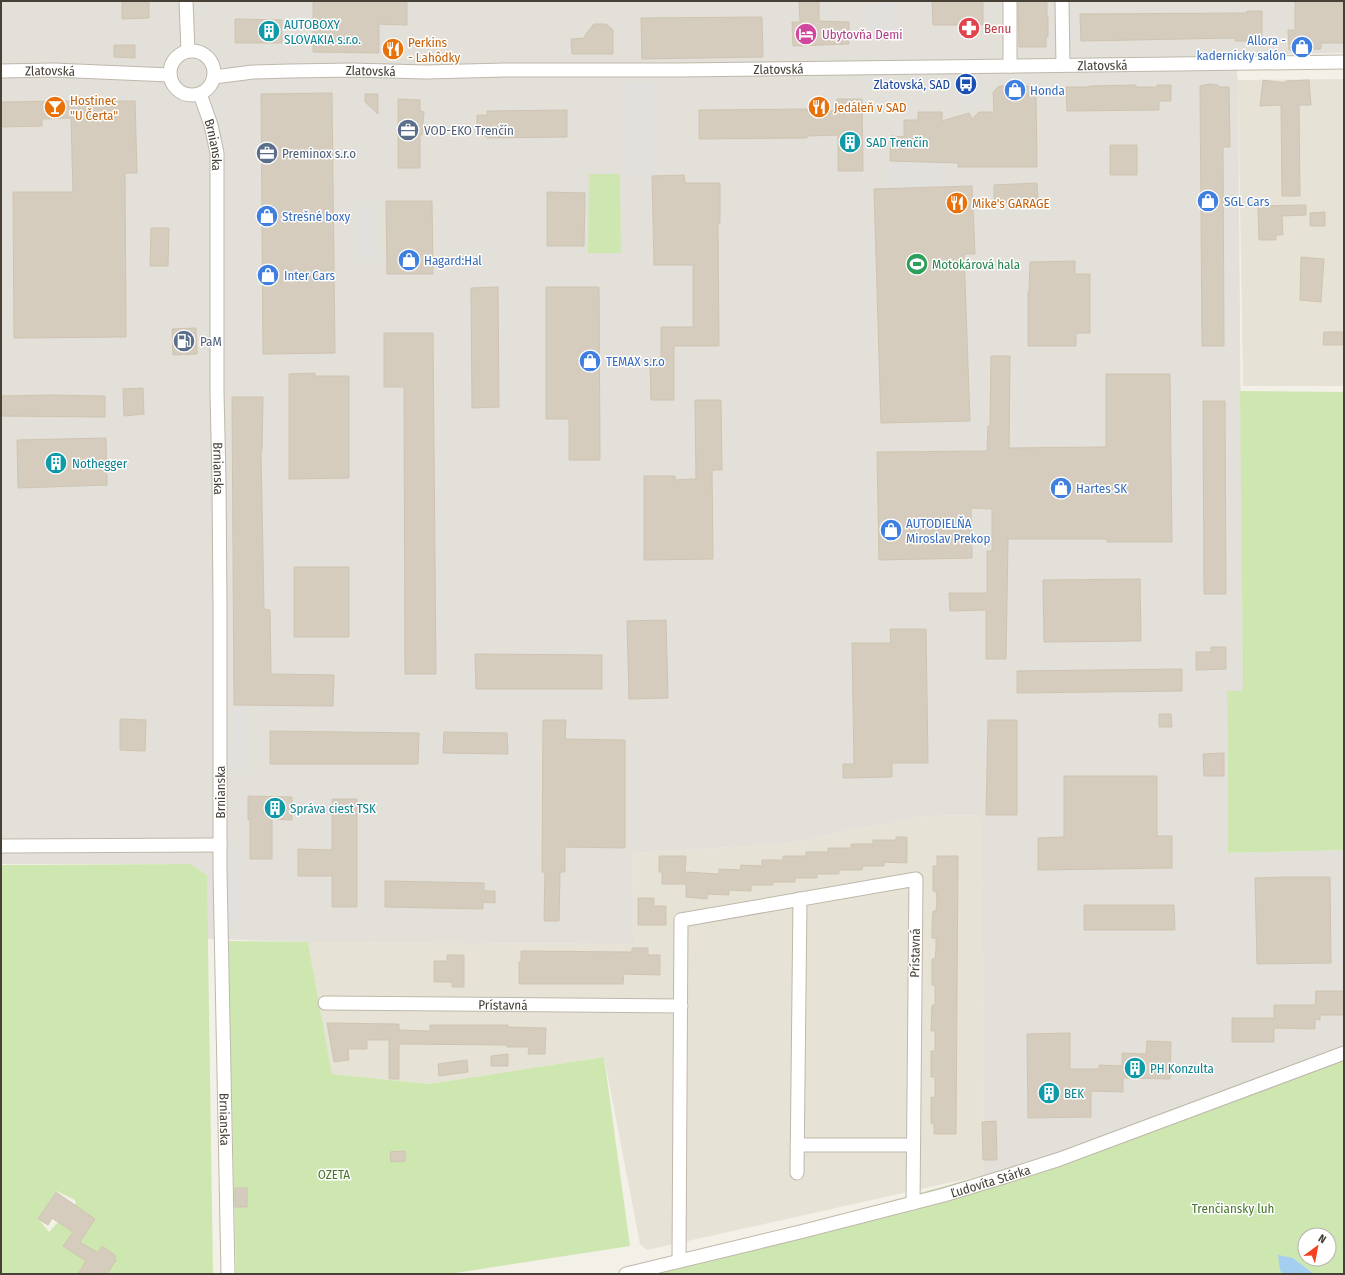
<svg xmlns="http://www.w3.org/2000/svg" width="1345" height="1275" viewBox="0 0 1345 1275" font-family="'Fira Sans Condensed',sans-serif">
<rect width="100%" height="100%" fill="#f3f0e8"/>
<path fill="#e7e2d6" d="M1344 79V386H1243L1238 80Z
M981 815 984 1175 647 1250 640 1244 604 1057 429 1084 332 1074 308 942 634 944 632 853 784 844 855 829 926 816Z"/>
<path fill="#e3dfd9" d="M1 1H1344V53L1235 55 1238 80 1243 691H1227L1228 853 1344 850V1060L1119 1143 982 1189 984 1175 981 815 926 816 855 829 784 844 632 853 634 944 308 942 208 939 190 864H1Z"/>
<path fill="#cee7b1" fill-rule="evenodd" d="M589 174H620L621 253H588Z
M1240 391 1344 392V850L1228 853 1227 691H1243Z
M190 864 207 875 213 1274H1V865ZM56 1191 75 1200 76 1203 49 1232 38 1219Z
M228 941 308 942 332 1074 429 1084 604 1057 630 1246 449 1274H236Z
M1344 1060V1274H1314L1293 1258 1280 1270 1282 1274H629L984 1175 982 1189 1119 1143ZM1305 1235H1329V1259H1305Z"/>
<path fill="#e2e0dc" d="M867 1H896L895 33H867Z
M624 84H657V175H626Z
M958 88H981V106H958Z
M890 161 941 162V188H891Z
M360 205H374L375 262H360Z
M234 705H246L245 773 232 767Z
M227 846 240 852V920L227 927Z"/>
<path fill="#a5cfef" d="M1278 1255 1293 1258 1314 1274H1282L1280 1270Z"/>
<path fill="#d5ccbd" stroke="#cfc4b1" d="M122 1H149V18L122 19Z
M313 1H407V25L379 24V53L313 52Z
M799 1H819V21L849 22V44L793 46 792 22H800Z
M932 1H983V25H933Z
M1018 1H1047V16H1048V37H1046V47H1019Z
M1295 1H1344V43H1321V49L1289 50 1288 30H1295Z
M1247 11H1262V41H1235V38L1081 41 1080 14 1247 13Z
M762 17 763 57 642 59 641 18Z
M235 19 282 20V43H235Z
M594 24H606L613 30V54H572L571 39 585 38V35Z
M114 45H135V58L114 57Z
M1263 80 1285 83 1286 81 1309 80 1311 105H1299L1300 196H1282L1281 105 1260 106Z
M1209 84 1218 85 1220 87H1229L1230 147H1223L1224 346H1202L1200 86Z
M1136 85V87H1158L1157 85H1171V101H1159V110L1067 111 1066 87H1089V86Z
M999 86H1031L1036 92 1037 167H958V163L890 161 891 136 904 137V120H918V112H942V121L969 113 972 119 979 112H994L993 92Z
M332 93 335 353 263 354 261 94Z
M365 94H378V114L365 102Z
M398 99 420 100V111L424 112 422 135H420V168H398Z
M837 99H862L863 171H838V135L807 136V138L699 139V110L807 109V111H837Z
M63 101H135L137 173H125L126 337 14 338 13 192H73L71 118 42 119V126L1 127V102Z
M567 110V137L487 138V136H480V126H477V115H487V111Z
M1110 145H1137V175H1110Z
M684 175 685 183H720V223H718L719 346H674V400H651L650 359H661V327H693V265H654L652 176Z
M1037 183 1038 202 994 203V185Z
M972 186 975 254H964L970 421 881 423 874 189Z
M547 192 585 193 584 246H547Z
M386 201H432L433 274H387Z
M1306 205V215L1282 216 1283 235H1276V240H1259L1258 206Z
M1325 212V226H1310V213Z
M151 228H169L168 266H150Z
M1301 257 1324 259 1321 302 1300 300Z
M1075 261V274H1090V333H1076V346H1028V292H1029L1030 262Z
M498 287 499 407 472 408 471 288Z
M546 287H599L600 460H569V419H546Z
M196 328 197 354 173 355 172 329Z
M1324 332H1344V345H1323Z
M384 333H433L436 674H405L404 387H384Z
M991 356H1010L1009 448 1106 447V374H1170L1172 542H1107V539H1008L1006 659H986V610L950 611 949 593H987V551H992V509L971 508 972 558 879 560 877 452 987 451 988 426H990Z
M315 373V376H349V478L289 479V374Z
M143 388 144 414 124 416 123 389Z
M50 395 105 396V417L1 416V396Z
M232 397H263L262 451H261L264 609 270 610 271 674 334 675 333 706 234 705Z
M695 400H721L722 470H712L713 559 644 560V476H675V480L696 479Z
M1203 401H1225L1226 594H1204Z
M106 438 107 485 18 488 17 440Z
M294 567H349V637H294Z
M1140 579 1141 641 1044 642 1043 580Z
M666 620 668 698 629 699 627 621Z
M890 629H926L928 763H892V777L843 778V764H854L852 643H891Z
M1211 647H1226V669L1196 670V652H1211Z
M475 654 602 655V689H476Z
M1182 669V691L1017 693V671Z
M1159 714H1171L1172 727H1159Z
M120 719 146 720 145 751 120 750Z
M543 720H566L565 739 625 740V848L565 847V872H560L559 921H544L545 872H542Z
M988 720H1017V815H986Z
M270 731 419 733 418 764H270Z
M444 732 507 733 508 754 443 753Z
M1224 753V776H1204L1203 754Z
M1064 776H1157V836H1172V868L1038 870V838L1064 837Z
M248 796 292 797V820L272 819V859H250V819L248 820Z
M332 799H357V907H332V876H298V849L332 850Z
M896 837H907V863L884 862V866H863L862 870H839V874H817V878H795V882H773V885H751V891L729 890V895L708 894 707 899 686 897V884H662V872H659V856H686L685 872 719 874V869L740 870 741 865 762 866V860H783V856H806V852H828V848H851V844H873V840H896Z
M937 856H958L956 1134H934V1124L931 1123V1097L935 1098V1077H931V1051H935V1031H931L932 1005H935V985H932V959H935L936 949V938H932V926L933 911H936L937 901 936 891H933V866H937Z
M1284 877H1330L1331 963 1257 964 1255 878Z
M385 881 484 883V891H495V903L483 902V909L385 907Z
M638 898H654V906H666V925H638Z
M1084 905H1174L1175 930H1084Z
M632 948H648V955H660V975L624 974 623 984H519V962H521V951L632 952Z
M447 955H464V987H452V982H434V961H447Z
M1316 991H1344V1015H1320V1020L1315 1019V1029L1274 1028V1042H1232V1018H1274V1005H1315Z
M327 1023 399 1024V1030L430 1031V1025H508V1027L546 1028 545 1054H528L529 1047H507V1045L399 1044V1079H389V1040H367V1049H348L349 1060 334 1062Z
M1070 1033V1069H1099V1065L1122 1066V1053L1146 1054 1147 1041 1171 1042 1170 1079 1123 1078V1092L1091 1091V1117L1028 1118 1027 1034Z
M508 1054V1066H491V1056Z
M467 1060 468 1072 439 1076 438 1064Z
M996 1121 997 1160H983L982 1122Z
M405 1151V1161L391 1162 390 1152Z
M235 1188H247V1207H235Z
M56 1192 95 1219 80 1242 98 1253 102 1246 116 1256 114 1259 116 1260 107 1274H78L86 1261 63 1246 73 1232 52 1218 48 1225 38 1219Z"/>
<g fill="none" stroke-linecap="round" stroke-linejoin="round">
<g stroke="#bfb8aa" stroke-width="15">
<g id="minor">
<path d="M186 1 188 51"/>
<path d="M1062 1 1063 65"/>
<circle cx="192" cy="73" r="22"/>
<path d="M1010 66V1"/>
<path id="s1" d="M1 71 53 70 170 75"/>
<path id="s2" d="M214 77 253 72 290 71 352 70 426 72 505 70H678L1344 62"/>
<path id="s3" d="M200 94 211 125 217 153V392L219 481 220 606V872L228 1274"/>
<path d="M1 846 220 845"/>
<path id="s4" d="M325 1003 681 1006"/>
<path d="M797 1145H913"/>
<path d="M797 1173 800 899"/>
<path d="M679 1261 681 920 916 879 913 1203"/>
<path id="s5" d="M626 1274 800 1232 944 1195 1007 1176 1060 1159 1344 1053"/>
</g>
</g>
<use href="#minor" stroke="#fff" stroke-width="13"/>
</g>
<defs>
<g id="pharmacy-disc" transform="scale(1.15)"><circle r="9.5" fill="#e0444e" stroke="#fff"/><path d="M-2-6h4v4h4v4h-4v4h-4v-4h-4v-4h4Z" fill="#fff"/></g>
<g id="building-disc" transform="scale(1.15)"><circle r="9.5" fill="#0f9aa8" stroke="#fff"/><path d="M-4-6H4V6H1V3H-1V6H-4ZM-2.5-4.3h1.7v1.8h-1.7ZM.8-4.3h1.7v1.8H.8ZM-2.5-1h1.7V.8h-1.7ZM.8-1h1.7V.8H.8Z" fill="#fff"/></g>
<g id="hotel-disc" transform="scale(1.15)"><circle r="9.5" fill="#d1479c" stroke="#fff"/><path d="M-6-4.5h1.5V1H6V5H4.5V3h-9V5H-6ZM-4 0a1.8 1.8 0 1 1 3.6 0ZM.5 0V-2.5h3Q6-2.5 6 0Z" fill="#fff"/></g>
<g id="shop-disc" transform="scale(1.15)"><circle r="9.5" fill="#3f7fe0" stroke="#fff"/><path d="M-5-2.5h2.3a2.7 3.5 0 0 1 5.4 0H5L5.5 6h-11ZM-1.5-2.5h3a1.5 2.3 0 0 0-3 0Z" fill="#fff"/></g>
<g id="restaurant-disc" transform="scale(1.15)"><circle r="9.5" fill="#e8710a" stroke="#fff"/><path d="M-5-6h1v4h1v-4h1v4h1v-4h1v5L-1.5 .5V6h-2V.5L-5-1ZM5-6V6H3V1.5H1.5Q1.5-4 5-6Z" fill="#fff"/></g>
<g id="bus-disc" transform="scale(1.15)"><circle r="9.5" fill="#1a4fb4" stroke="#fff"/><path d="M-5-6H5V4H4V6H2V4H-2V6H-4V4H-5ZM-3.5-4V0h7V-4ZM-3.5 1.2v1.5H-2V1.2ZM2 1.2v1.5H3.5V1.2Z" fill="#fff"/></g>
<g id="bar-disc" transform="scale(1.15)"><circle r="9.5" fill="#e8710a" stroke="#fff"/><path d="M-6-5H6L.8 .8V4.5H3.5V6h-7V4.5H-.8V.8Z" fill="#fff"/></g>
<g id="office-disc" transform="scale(1.15)"><circle r="9.5" fill="#5c6f8a" stroke="#fff"/><path d="M-6-3h4V-5.5h4V-3h4V5H-6ZM-1-4.5V-3h2v-1.5ZM-6 0V1H6V0Z" fill="#fff"/></g>
<g id="stadium-disc" transform="scale(1.15)"><circle r="9.5" fill="#2e9e5b" stroke="#fff"/><path d="M0-5a6.5 5 0 1 0 0 10a6.5 5 0 1 0 0-10ZM-3.5-1.8h7v3.6h-7Z" fill="#fff"/></g>
<g id="fuel-disc" transform="scale(1.15)"><circle r="9.5" fill="#5c6f8a" stroke="#fff"/><path d="M-5.5-6h7V0h2V4h1.3V-2.5L3-4.5l.8-.8L6-3V5H2.5V1h-1V6h-7ZM-4.2-4.7v3.2H.2V-4.7Z" fill="#fff"/></g>
</defs>
<g fill-rule="evenodd">
<use href="#pharmacy-disc" x="969" y="28"/>
<use href="#building-disc" x="269" y="31"/>
<use href="#hotel-disc" x="806" y="34"/>
<use href="#shop-disc" x="1302" y="47"/>
<use href="#restaurant-disc" x="393" y="49"/>
<use href="#bus-disc" x="966" y="84"/>
<use href="#shop-disc" x="1015" y="90"/>
<use href="#bar-disc" x="55" y="107"/>
<use href="#restaurant-disc" x="819" y="107"/>
<use href="#office-disc" x="408" y="130"/>
<use href="#building-disc" x="850" y="142"/>
<use href="#office-disc" x="267" y="153"/>
<use href="#shop-disc" x="1208" y="201"/>
<use href="#restaurant-disc" x="957" y="203"/>
<use href="#shop-disc" x="267" y="216"/>
<use href="#shop-disc" x="409" y="260"/>
<use href="#stadium-disc" x="917" y="264"/>
<use href="#shop-disc" x="268" y="275"/>
<use href="#fuel-disc" x="184" y="341"/>
<use href="#shop-disc" x="590" y="361"/>
<use href="#building-disc" x="56" y="463"/>
<use href="#shop-disc" x="1061" y="488"/>
<use href="#shop-disc" x="891" y="530"/>
<use href="#building-disc" x="275" y="808"/>
<use href="#building-disc" x="1135" y="1068"/>
<use href="#building-disc" x="1049" y="1093"/>
</g>
<g text-anchor="middle" dominant-baseline="central" stroke-width="3" stroke-linejoin="round" paint-order="stroke">
<g font-size="13" fill="#0d838f" stroke="#fff" text-anchor="start">
<text x="284" y="24">AUTOBOXY<tspan x="284" dy="15">SLOVAKIA s.r.o.</tspan></text>
<text x="866" y="142">SAD Trenčín</text>
<text x="72" y="463">Nothegger</text>
<text x="290" y="808">Správa ciest TSK</text>
<text x="1150" y="1068">PH Konzulta</text>
<text x="1064" y="1093">BEK</text>
</g>
<g font-size="13" fill="#be3a42" stroke="#fff" text-anchor="start">
<text x="984" y="28">Benu</text>
</g>
<g font-size="13" fill="#b23c85" stroke="#fff" text-anchor="start">
<text x="822" y="34">Ubytovňa Demi</text>
</g>
<g font-size="13" fill="#366cbe" stroke="#fff" text-anchor="start">
<text x="1286" y="40" text-anchor="end">Allora -<tspan x="1286" dy="15">kadernícky salón</tspan></text>
<text x="1030" y="90">Honda</text>
<text x="1224" y="201">SGL Cars</text>
<text x="282" y="216">Strešné boxy</text>
<text x="424" y="260">Hagard:Hal</text>
<text x="284" y="275">Inter Cars</text>
<text x="606" y="361">TEMAX s.r.o</text>
<text x="1076" y="488">Hartes SK</text>
<text x="906" y="523">AUTODIELŇA<tspan x="906" dy="15">Miroslav Prekop</tspan></text>
</g>
<g font-size="13" fill="#c56008" stroke="#fff" text-anchor="start">
<text x="408" y="42">Perkins<tspan x="408" dy="15">- Lahôdky</tspan></text>
<text x="70" y="100">Hostinec<tspan x="70" dy="15">"U Čerta"</tspan></text>
<text x="834" y="107">Jedáleň v SAD</text>
<text x="972" y="203">Mike's GARAGE</text>
</g>
<g font-size="13" fill="#464036" stroke="#fff">
<text stroke="none"><textPath href="#s2" startOffset="889">Zlatovská</textPath></text>
<text stroke="none"><textPath href="#s2" startOffset="565">Zlatovská</textPath></text>
<text stroke="none"><textPath href="#s1" startOffset="49">Zlatovská</textPath></text>
<text stroke="none"><textPath href="#s2" startOffset="157">Zlatovská</textPath></text>
<text stroke="none"><textPath href="#s3" startOffset="53">Brnianska</textPath></text>
<text stroke="none"><textPath href="#s3" startOffset="377">Brnianska</textPath></text>
<text transform="translate(220 792) rotate(-90)">Brnianska</text>
<text transform="translate(915 953) rotate(-89)">Prístavná</text>
<text stroke="none"><textPath href="#s4" startOffset="178">Prístavná</textPath></text>
<text stroke="none"><textPath href="#s3" startOffset="1028">Brnianska</textPath></text>
<text stroke="none"><textPath href="#s5" startOffset="376">Ľudovíta Stárka</textPath></text>
</g>
<g font-size="13" fill="#164399" stroke="#fff" text-anchor="end">
<text x="950" y="84">Zlatovská, SAD</text>
</g>
<g font-size="13" fill="#4e5e75" stroke="#fff" text-anchor="start">
<text x="424" y="130">VOD-EKO Trenčín</text>
<text x="282" y="153">Preminox s.r.o</text>
<text x="200" y="341">PaM</text>
</g>
<g font-size="13" fill="#27864d" stroke="#fff" text-anchor="start">
<text x="932" y="264">Motokárová hala</text>
</g>
<g font-size="13" fill="#46772b" stroke="#fff">
<text x="334" y="1174">OZETA</text>
<text x="1233" y="1208">Trenčiansky luh</text>
</g>
</g>
<rect width="1345" height="1275" fill="none" stroke="#464036" stroke-width="4"/>
<g transform="translate(1317 1247) rotate(32)"><circle r="19" fill="#ffffff" stroke="#b5b3af"/>
<path d="M0-3L7 15L0 10L-7 15Z" fill="#f5411d"/>
<text y="-6" font-size="11" font-weight="bold" text-anchor="middle" fill="#464036">N</text>
</g>
</svg>
